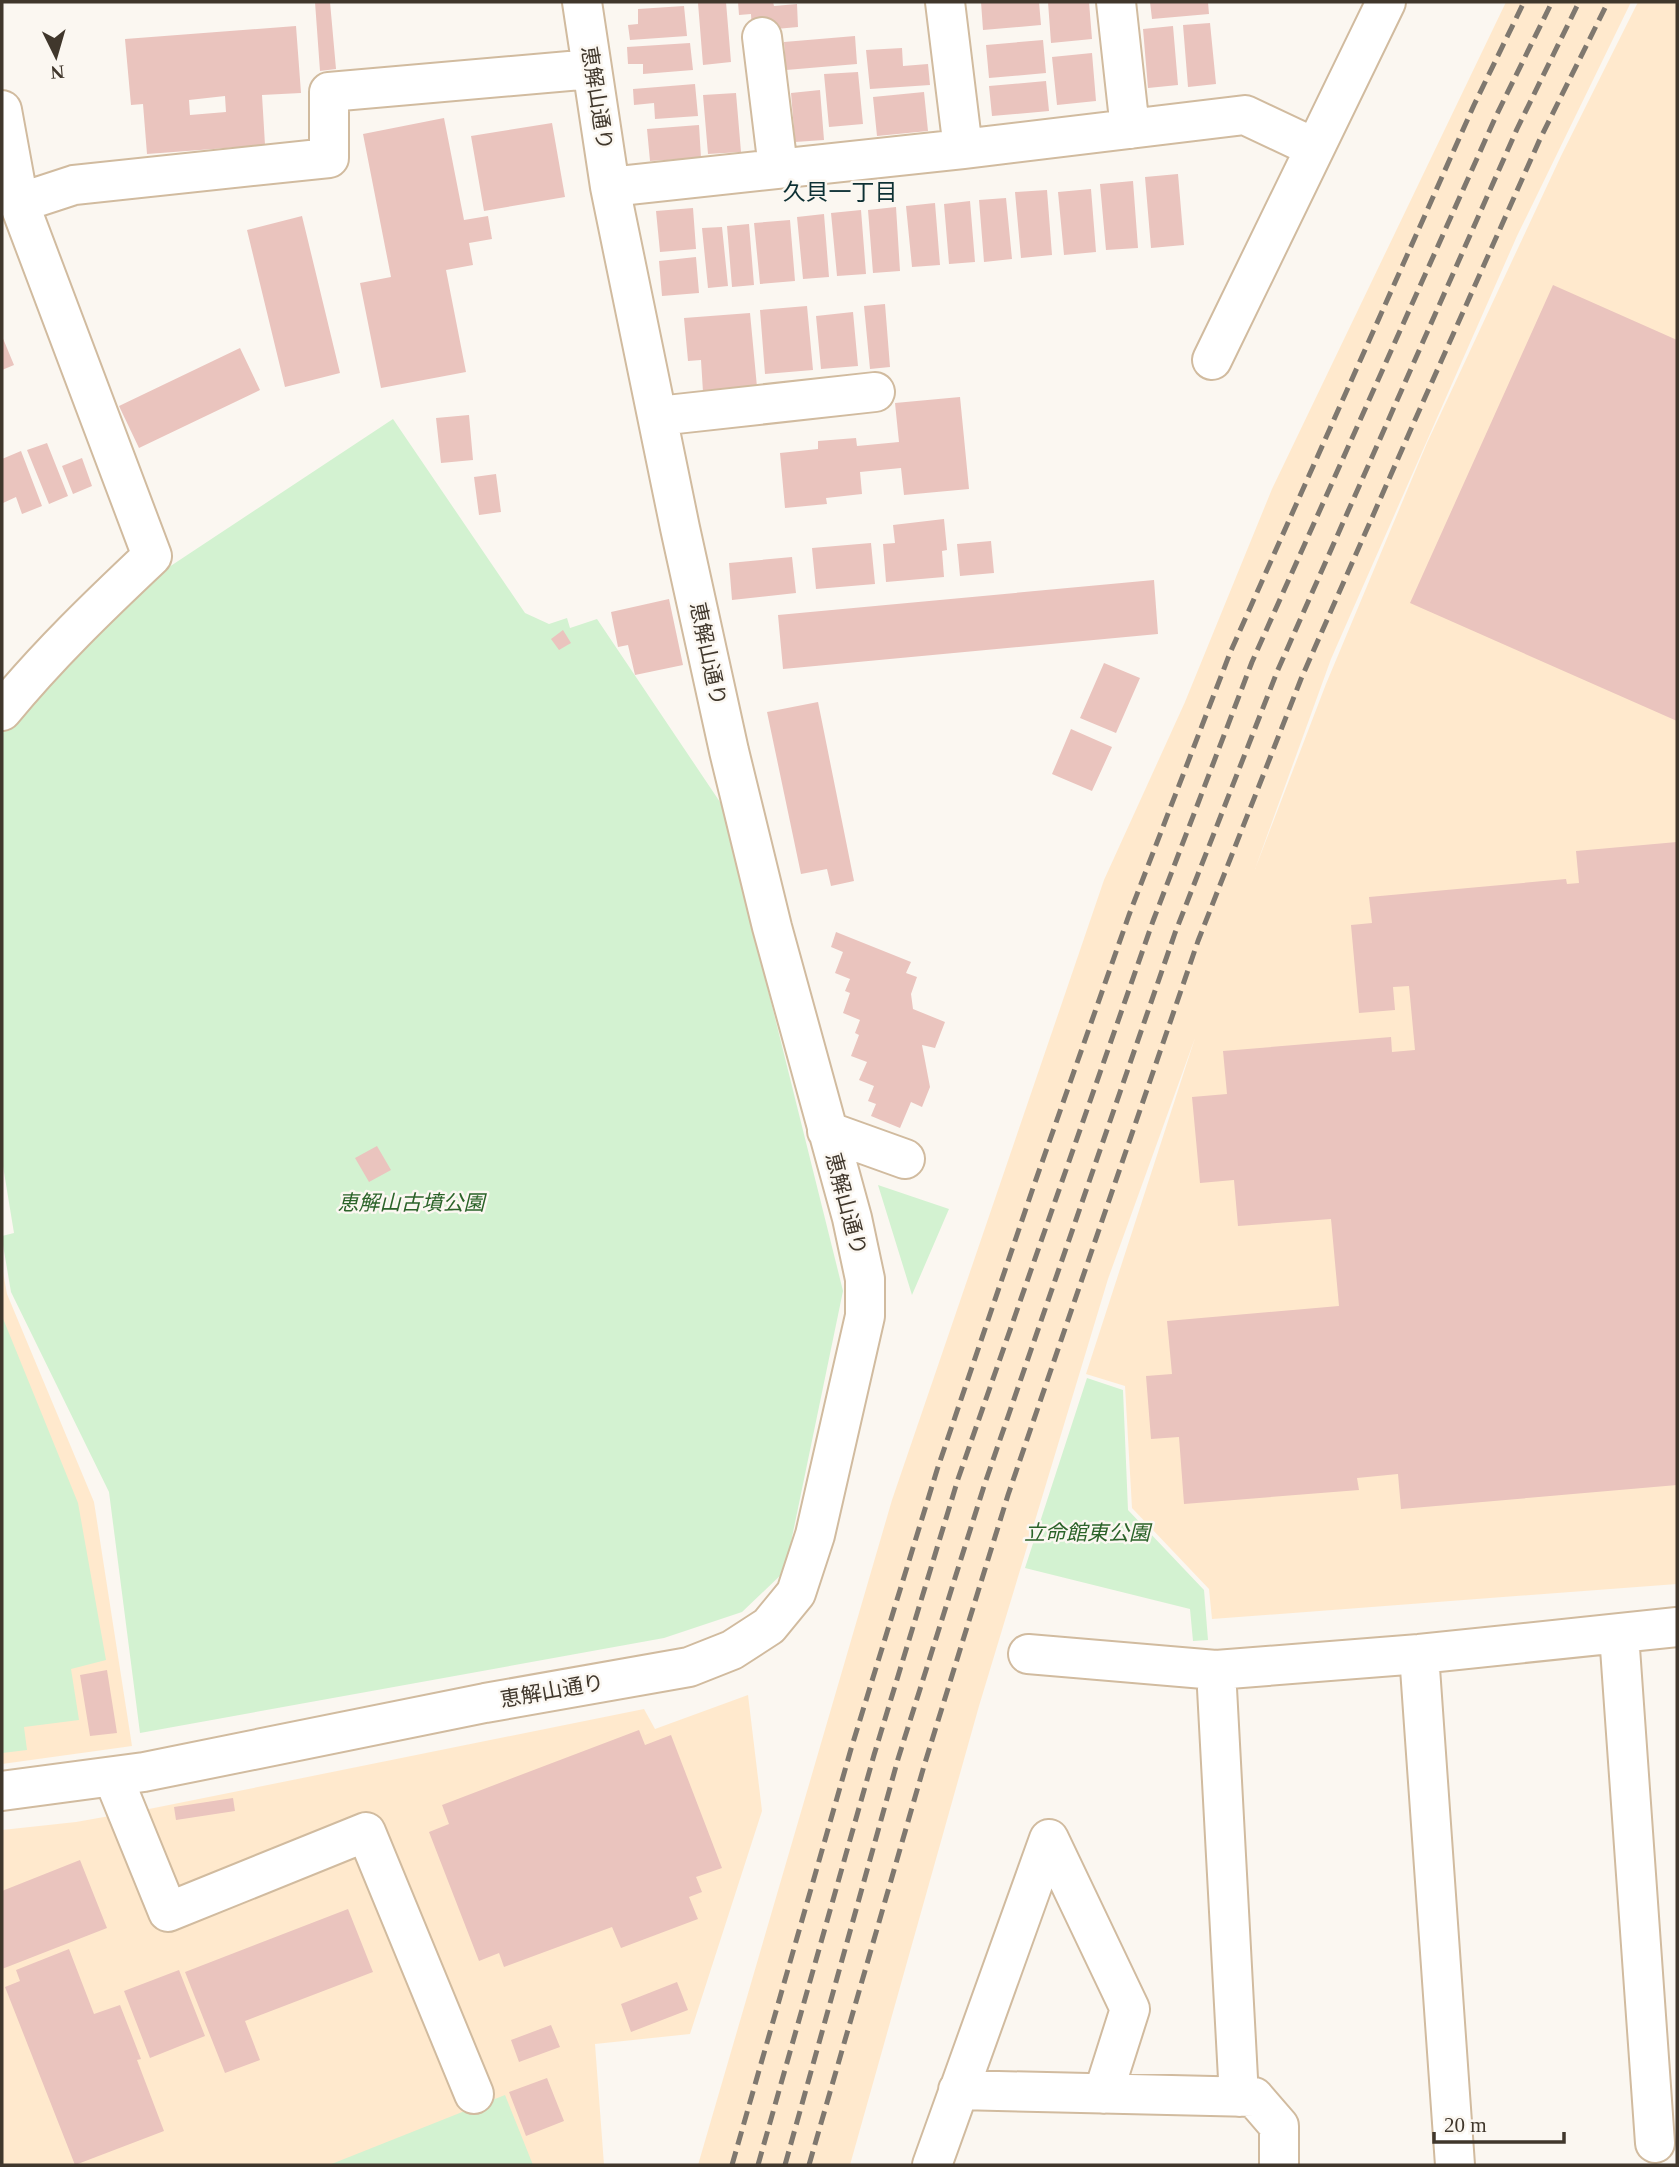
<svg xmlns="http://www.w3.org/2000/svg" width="1679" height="2167" viewBox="0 0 1679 2167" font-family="'Times New Roman','Noto Sans JP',serif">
<rect width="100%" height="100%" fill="#fbf7f1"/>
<path fill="#ffe9cd" d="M1506 2H1631L1517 236 1331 659 1255 869 1326 684 1427 443 1561 156 1638 2H1677V1584L1212 1619 1209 1589 1132 1508 1125 1386 1086 1374 1195 1038 1108 1279 979 1706 850 2165H698L892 1500 1104 880 1185 702 1272 489Z
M2 1266 7 1294 94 1502 132 1746 2 1764Z
M748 1695 762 1811 690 2034 595 2044 604 2165H2V1830L76 1822 149 1809 644 1709 655 1729Z"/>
<path fill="#d3f2d1" d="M393 419 525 613 549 624 567 618 570 628 597 619 722 805 843 1291 785 1571 742 1612 664 1638 140 1733 109 1492 11 1292 2 1239V1236L14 1233 2 1160V732L4 725 160 573Z
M878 1185 949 1209 912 1295Z
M2 1316 78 1503 106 1660 71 1669 79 1720 24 1727 27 1750 2 1753Z
M1087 1378 1123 1390 1128 1510 1204 1590 1208 1640 1193 1641 1190 1609 1025 1568Z
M505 2095 533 2165H329Z"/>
<path fill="#eac4be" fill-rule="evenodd" d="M315 2H330L336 69 320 71Z
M711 2H726L731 62 703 65 698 3Z
M738 2H773L774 6 797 4 798 27 752 31 751 14 739 15Z
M981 2H1039L1041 25 983 30Z
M1048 2H1089L1092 39 1051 43Z
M1150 2H1208L1209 14 1152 19Z
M684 6 687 36 630 40 628 25 638 24V9Z
M1210 23 1216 84 1188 87 1183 25Z
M296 26 301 93 262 95 265 145 147 154 143 104 131 105 125 39ZM225 96 226 112 190 115 189 100Z
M1173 26 1178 85 1148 88 1143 29Z
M855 36 857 64 786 70 784 42Z
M1043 40 1046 73 989 78 986 45Z
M690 43 693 70 643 74V64H628L627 47Z
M902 48 903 66 928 64 930 85 870 89 866 50Z
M1092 53 1096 101 1057 105 1052 57Z
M858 72 863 124 829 127 824 74Z
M1046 81 1049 111 992 116 989 86Z
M695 84 698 116 655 119 654 103 634 105 633 89Z
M820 90 824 140 795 142 791 93Z
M924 92 928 131 877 136 873 97Z
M736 93 741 152 708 154 703 95Z
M444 118 464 220 488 216 492 239 469 243 473 265 446 270 466 372 381 388 360 283 391 277 363 134Z
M552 123 565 197 484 211 471 136Z
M699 125 701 158 650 161 647 129Z
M1178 174 1184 245 1151 248 1145 177Z
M1133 181 1138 248 1106 250 1100 184Z
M1091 189 1096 252 1064 255 1058 192Z
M1047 190 1052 255 1021 258 1015 192Z
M1006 198 1012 259 984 262 979 200Z
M970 201 975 262 949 264 944 204Z
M935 203 940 265 912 267 906 206Z
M896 207 900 271 873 273 868 210Z
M693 208 696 249 660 252 656 211Z
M861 210 866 274 837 276 831 213Z
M824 214 829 277 803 279 797 217Z
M302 216 340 373 285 387 247 230Z
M790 220 795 281 760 284 754 223Z
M749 224 754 285 732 287 727 226Z
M722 227 728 286 708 288 702 228Z
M696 257 699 293 662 296 659 261Z
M1553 285 1677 340V721L1410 603Z
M885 304 890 367 870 369 864 306Z
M807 306 813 370 765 374 760 310Z
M853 312 858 366 821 369 816 316Z
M750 313 757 387 703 392 701 360 688 361 684 318Z
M2 336 14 365 2 370Z
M240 348 260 390 139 448 119 406Z
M960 397 969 489 904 495 901 468 860 472 862 494 826 498 827 504 785 508 780 453 818 449V441L856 438 857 446 899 442 895 403Z
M469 415 473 460 441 463 436 418Z
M47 443 68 496 49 504 27 450Z
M21 451 42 506 22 514 16 497 3 503 2 499V459Z
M82 458 92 486 73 494 62 466Z
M496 474 501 512 479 515 474 477Z
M944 519 947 550 942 551 944 577 886 582 883 544 895 543 893 525Z
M991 541 994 573 960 576 957 544Z
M871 543 875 584 816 589 812 548Z
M792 557 796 593 732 600 729 563Z
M1154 580 1158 634 783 669 778 615Z
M669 599 683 665 635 675 628 645 618 647 611 612Z
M563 630 571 643 559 650 551 639Z
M1104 663 1140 678 1116 733 1080 718Z
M818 702 854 881 831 886 827 869 801 874 767 712Z
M1071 729 1112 747 1092 791 1052 774Z
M1677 842V1485L1401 1509 1398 1474 1357 1478 1359 1490 1184 1504 1179 1437 1151 1439 1146 1376 1172 1374 1167 1321 1339 1306 1331 1219 1238 1226 1234 1180 1200 1183 1192 1097 1227 1094 1223 1051 1391 1037 1392 1052 1415 1050 1409 986 1393 987 1395 1010 1359 1013 1351 925 1372 923 1369 897 1566 879 1567 884 1579 883 1576 851Z
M836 932 911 962 906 973 917 977 911 994 913 1009 945 1022 935 1048 922 1045 930 1087 922 1107 911 1102 900 1128 871 1116 876 1104 868 1101 874 1086 859 1080 867 1062 851 1056 859 1035 855 1033 860 1020 843 1013 850 993 845 991 850 979 835 973 843 952 831 947Z
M377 1146 391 1170 369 1182 355 1158Z
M107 1670 117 1733 90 1736 80 1675Z
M639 1730 645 1745 671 1735 722 1868 696 1877 702 1892 689 1897 698 1919 621 1948 612 1927 504 1967 499 1953 479 1961 429 1832 449 1824 442 1805Z
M233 1798 235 1811 176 1820 174 1807Z
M80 1860 107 1928 2 1969V1891Z
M348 1909 373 1972 245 2021 260 2060 225 2073 185 1972Z
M69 1949 94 2014 120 2005 141 2059 137 2060 164 2131 75 2165 5 1987 20 1981 16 1970Z
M179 1970 205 2036 150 2058 124 1991Z
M677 1982 688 2010 631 2032 621 2004Z
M551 2025 560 2047 519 2062 511 2040Z
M547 2078 564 2121 526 2136 509 2092Z"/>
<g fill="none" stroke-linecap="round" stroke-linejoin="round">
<g stroke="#d1bb9f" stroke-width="42">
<path id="minor" d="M945 2 963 149
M1116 2 1130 129
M762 37 778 168
M2 110 19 203 152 556C99 606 48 655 2 711
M610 187 963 149 1245 115 1315 148
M19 203 74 185 329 158V92L592 69
M1212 360 1386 2
M658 416 875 392
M827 1131 905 1159
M1619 1634 1655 2143
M1028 1654 1216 1670
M1419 1654 1455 2165
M113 1777 168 1912 366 1832 474 2094
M2 1791 144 1772 485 1703 689 1667 732 1650 769 1626 796 1593 815 1535 865 1316V1279L852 1218 772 927 729 751 680 528 610 187 582 2
M958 2090 1254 2097 1279 2126V2165
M1239 2097 1216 1670 1419 1654 1677 1627
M932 2165 1049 1839 1130 2009 1103 2094"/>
</g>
<use href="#minor" stroke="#fff" stroke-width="38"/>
<path stroke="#7f786f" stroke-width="5" stroke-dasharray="14 7" stroke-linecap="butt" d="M732 2165 851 1749 937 1470 1033 1188 1129 915 1230 653 1474 105 1524 2
M758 2165 874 1755 958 1479 1153 921 1252 662 1496 116 1552 2
M785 2165 898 1759 984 1486 1175 933 1277 672 1517 129 1579 2
M809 2165 924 1766 1008 1495 1198 941 1301 679 1411 429 1540 139 1608 2"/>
</g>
<g text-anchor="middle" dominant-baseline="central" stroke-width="5" stroke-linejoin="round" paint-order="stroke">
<g font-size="21" fill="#40372c" stroke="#fbf7f1">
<text transform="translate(597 98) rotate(81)">恵解山通り</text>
<text transform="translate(708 654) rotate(78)">恵解山通り</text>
<text transform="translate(846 1204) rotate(75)">恵解山通り</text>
<text transform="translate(552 1691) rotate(-10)">恵解山通り</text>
</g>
<g font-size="21" font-style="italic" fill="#2b6329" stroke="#fbf7f1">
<text x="411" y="1203">恵解山古墳公園</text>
<text x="1087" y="1533">立命館東公園</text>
</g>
<g font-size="23" fill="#0d3034" stroke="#fbf7f1">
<text x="840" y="192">久貝一丁目</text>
</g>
</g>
<rect width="1679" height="2167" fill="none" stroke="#40372c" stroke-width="7"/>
<g transform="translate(56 56) rotate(175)" stroke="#fbf7f1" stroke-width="5" paint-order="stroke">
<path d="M0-5L12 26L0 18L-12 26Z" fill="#40372c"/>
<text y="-10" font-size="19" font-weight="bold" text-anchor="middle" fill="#40372c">N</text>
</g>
<path d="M1434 2132v10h130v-10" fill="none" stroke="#40372c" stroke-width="3.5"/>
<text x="1444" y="2132" font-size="21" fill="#40372c" stroke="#fbf7f1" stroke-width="5" paint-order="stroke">20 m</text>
</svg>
